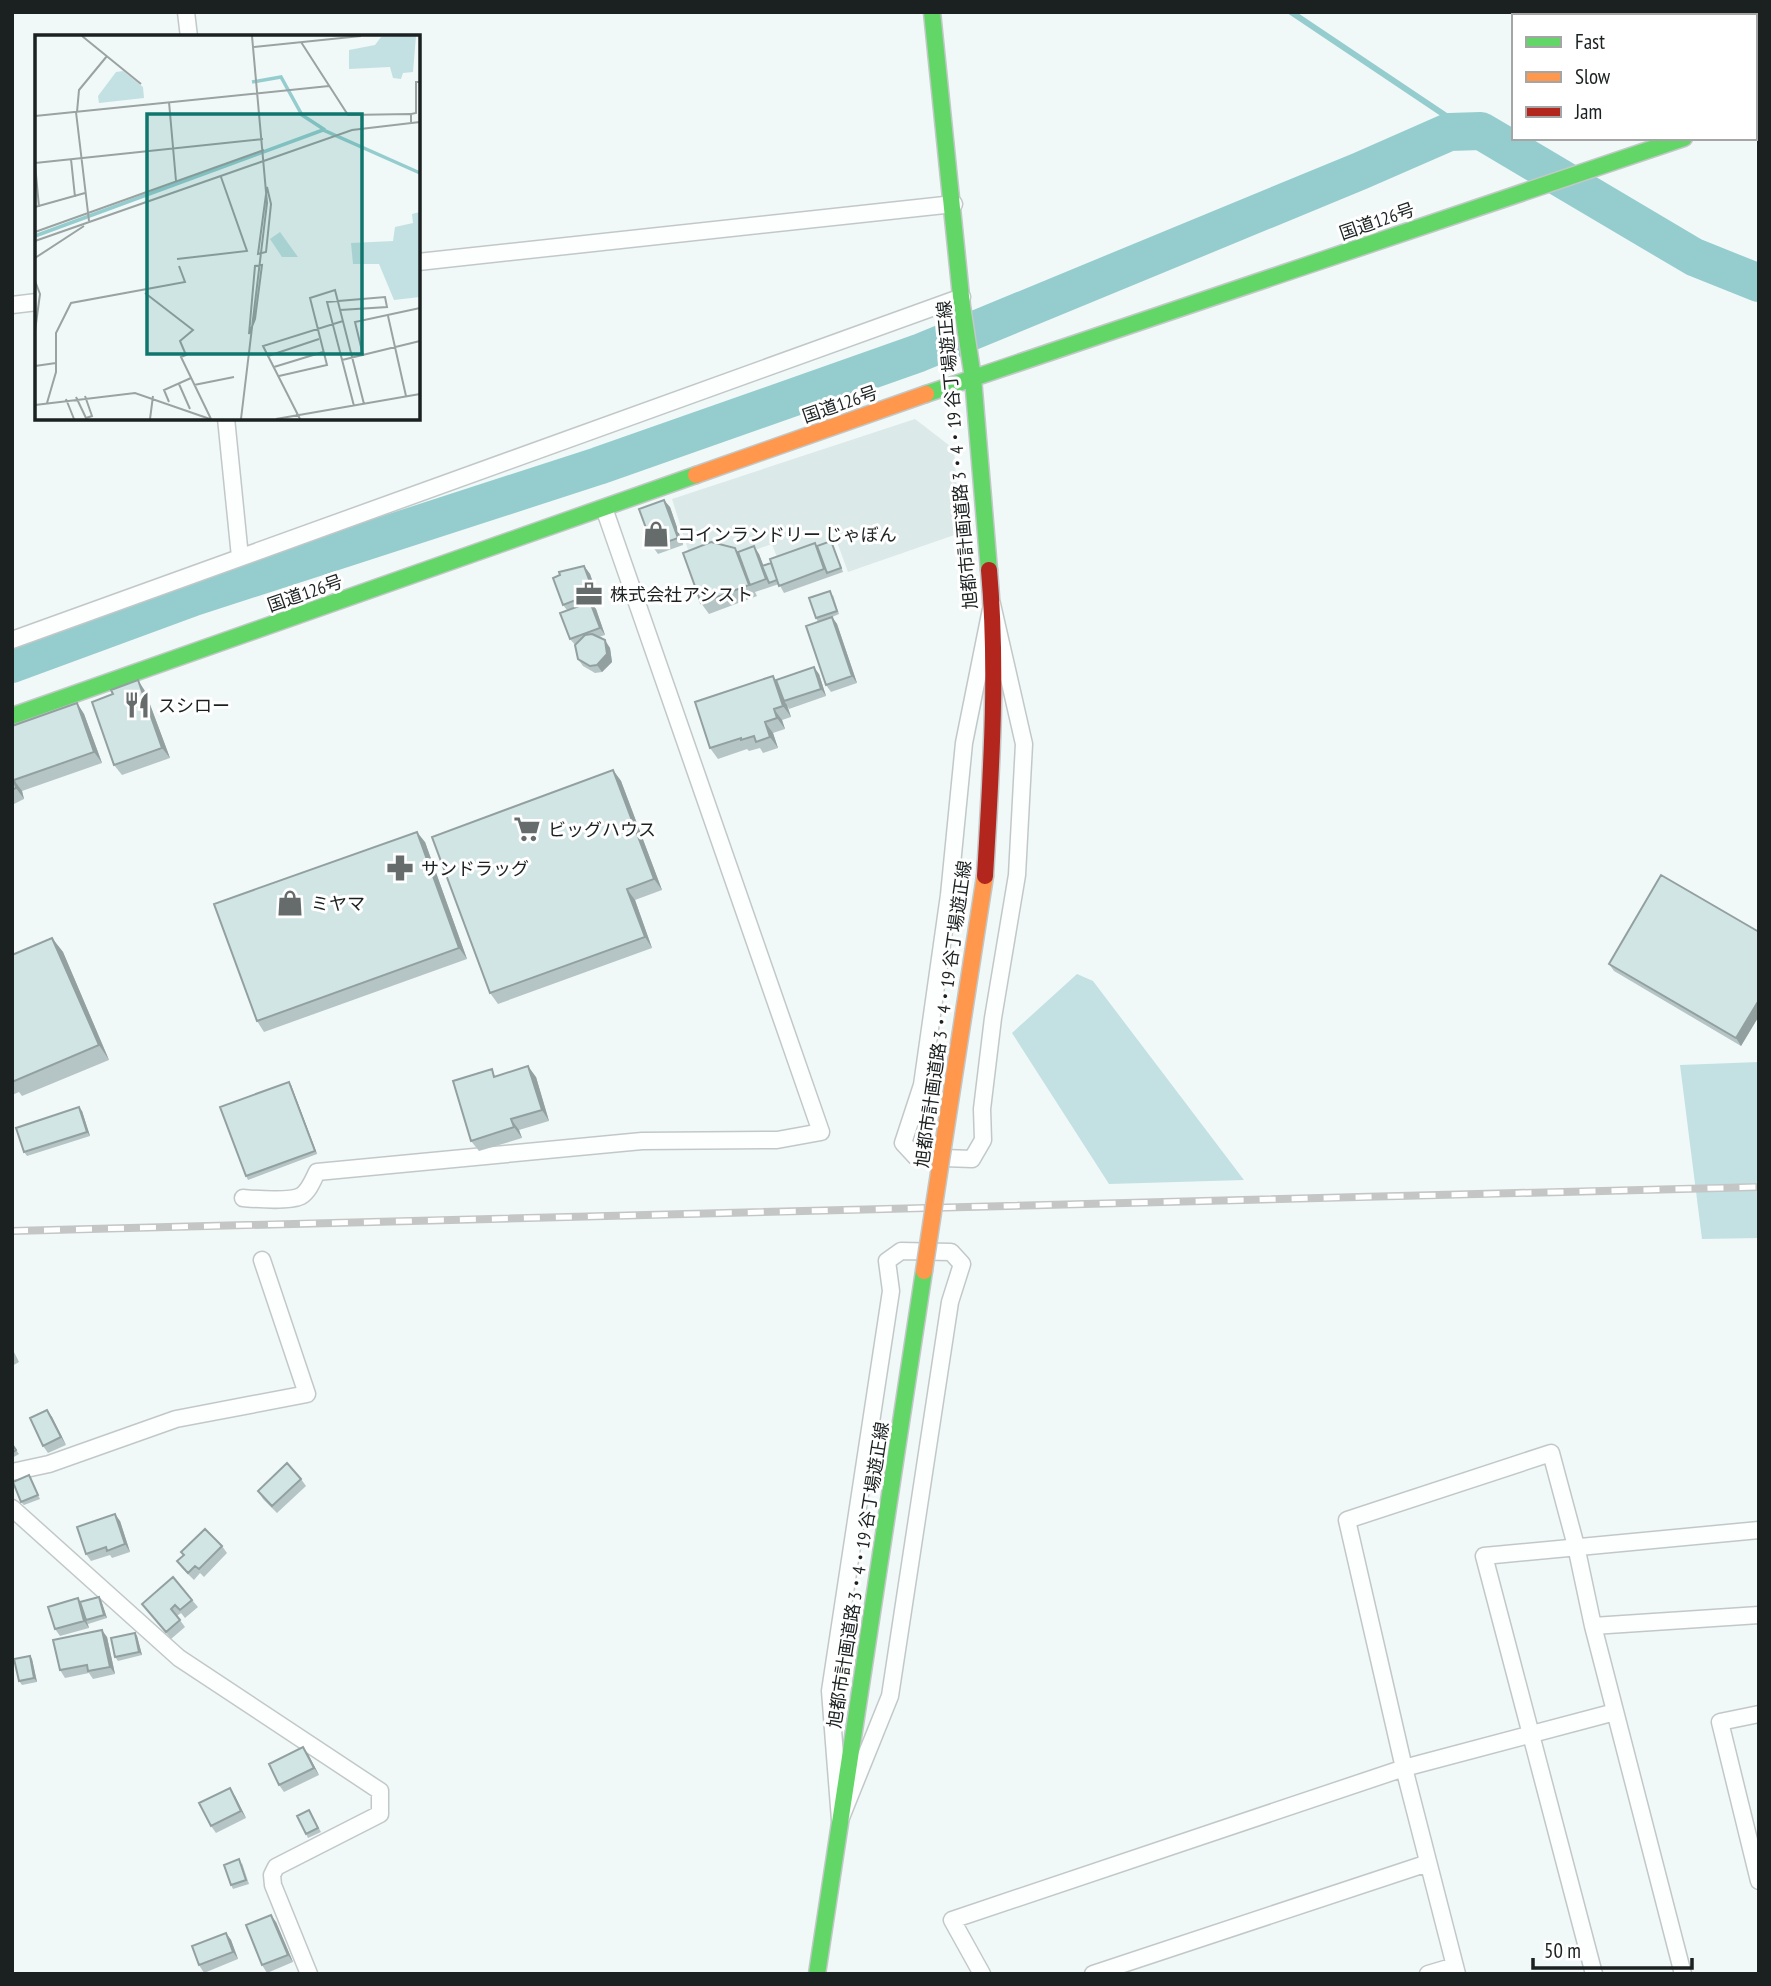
<svg xmlns="http://www.w3.org/2000/svg" width="1771" height="1986" viewBox="0 0 1771 1986" font-family="'PT Sans Narrow','Noto Sans JP',sans-serif">
<rect width="100%" height="100%" fill="#f1f8f8"/>
<path fill="#dbe9e9" d="M915 419 954 449 960 533 848 572 837 542 778 560 772 544 743 554 690 556 672 499Z"/>
<path fill="#c3e1e3" d="M1077 974 1093 981 1244 1180 1109 1184 1012 1033Z
M1759 1062V1238L1702 1239 1680 1065Z"/>
<g fill="none" stroke-linecap="round" stroke-linejoin="round">
<path stroke="#95cdcf" stroke-width="6" d="M1291 12 1470 132"/>
<path stroke="#95cdcf" stroke-width="38" d="M12 664 194 597 598 466 919 353 1360 171 1449 132 1481 131 1694 257 1759 283"/>
<g stroke="#c2c8c8" stroke-width="19">
<path id="street" d="M186 12 189 37
M418 262 954 204
M12 305 37 302
M226 418 240 557
M992 604 1024 744 1017 875 993 1018 982 1109 983 1140 972 1159 916 1157 903 1143 922 1085 949 895 964 743Z
M12 640 962 297
M243 1198C256 1199 289 1202 301 1196 309 1191 313 1180 317 1172L642 1141 777 1140 821 1132 604 508
M901 1251 951 1252 962 1264 950 1302 890 1696 840 1820 830 1691 891 1291 887 1261Z
M12 1472 49 1464 176 1419 307 1394 262 1260
M12 1508 179 1658 380 1791V1814L276 1867 272 1875 273 1885 309 1974
M1593 1626 1759 1615
M1759 1714 1720 1722 1759 1881
M982 1974 952 1920 1404 1768 1615 1712
M1093 1974 1428 1863
M1428 1974 1455 1966
M1457 1974 1404 1768 1347 1520 1551 1453 1576 1546 1593 1626 1683 1974
M1594 1974 1484 1556 1759 1530"/>
</g>
<g stroke="#c2c8c8" stroke-width="19">
<path id="fast" d="M932 12 962 306 973 378 989 570
M1755 116 1759 115
M926 394 1684 138
M12 716 696 475
M817 1974 924 1271"/>
</g>
<g stroke="#c2c8c8" stroke-width="19">
<path id="slow" d="M696 475 926 394
M943 1147 985 876"/>
</g>
<g stroke="#c2c8c8" stroke-width="19">
<path id="jam" d="M985 876C991 774 998 672 989 570"/>
</g>
<use href="#street" stroke="#fdfefe" stroke-width="16"/>
<use href="#fast" stroke="#63d668" stroke-width="16"/>
<use href="#slow" stroke="#ff974d" stroke-width="16"/>
<use href="#jam" stroke="#b3261e" stroke-width="16"/>
<g stroke="#c4c6c6" stroke-width="8">
<path id="rail" d="M12 1231 1759 1187"/>
</g>
<use href="#rail" stroke="#fff" stroke-width="5" stroke-dasharray="16" stroke-linecap="butt"/>
<g stroke="#c2c8c8" stroke-width="19" stroke-linecap="butt">
<path id="slow-bridge" d="M924 1271 943 1147"/>
</g>
<use href="#slow-bridge" stroke="#ff974d" stroke-width="16"/>
</g>
<path fill="#b5c5c5" d="M670 507 683 545 658 554 653 547Z
M831 541 833 545 843 572 784 593 779 584 755 592 757 596 709 614 701 603 738 552 759 554 763 566 815 543 817 546Z
M584 566 590 574 599 600 591 603 596 609 605 635 599 637 610 648 612 662 602 672 595 673 583 666 578 659 576 646 570 639 567 610 563 605Z
M833 595 839 614 832 617 837 624 857 683 831 692 826 685 818 622 816 618Z
M819 674 826 696 789 709 787 705 791 717 782 720 785 729 773 733 778 748 763 753 760 748 749 751 747 749 718 759 710 748 773 676 777 682Z
M145 691 170 758 122 775 114 765Z
M77 703 84 714 102 763 22 791 24 799 12 805V726Z
M613 770 621 781 662 890 635 900 652 948 498 1004 490 993Z
M425 842 467 959 264 1032 257 1021Z
M1759 932V1016L1741 1046 1614 971 1609 964Z
M52 938 63 952 109 1060 22 1096 19 1092 12 1095V955Z
M497 1076 536 1077 549 1121 519 1130 522 1138 479 1151 471 1141Z
M291 1085 317 1154 248 1180 246 1176Z
M82 1111 90 1136 27 1156 24 1152Z
M12 1348 19 1362 12 1366Z
M47 1410 52 1417 66 1445 48 1453 43 1446Z
M12 1444 19 1454 12 1458Z
M29 1475 40 1499 24 1505 21 1502Z
M301 1479 306 1486 277 1513 263 1499 258 1491Z
M120 1521 130 1552 112 1558 110 1555 91 1561 86 1554Z
M222 1546 227 1553 204 1577 200 1573 194 1580 182 1568 177 1561Z
M99 1597 101 1600 107 1618 88 1624 89 1628 60 1636 55 1629 78 1598 80 1602Z
M192 1600 198 1607 185 1618 181 1613 177 1616 185 1627 171 1639 142 1604Z
M137 1636 142 1655 118 1661 115 1657Z
M107 1637 115 1674 93 1679 89 1673 65 1678 60 1670Z
M30 1656 32 1659 37 1682 22 1685 19 1681Z
M308 1754 319 1775 284 1792 279 1785Z
M235 1796 246 1818 216 1833 211 1826Z
M309 1810 321 1832 308 1838 306 1834Z
M242 1863 249 1884 233 1889 231 1885Z
M276 1922 293 1962 267 1973 262 1965Z
M226 1933 231 1940 238 1959 204 1973 199 1965Z"/>
<path fill="#93a0a0" d="M664 500 670 507 683 545 678 538Z
M754 546 759 554 770 582 769 583 766 579Z
M584 566 590 574 599 600 594 593Z
M590 602 596 609 605 635 600 628Z
M832 617 837 624 857 683 852 676Z
M605 640 610 648 612 662 602 672 597 665Z
M814 667 819 674 826 696 821 689Z
M773 676 780 687 784 701 787 705 791 717 783 706Z
M138 680 145 691 170 758 162 748Z
M77 703 84 714 102 763 94 752Z
M774 709 782 720 785 729 777 718Z
M765 722 773 733 778 748 770 737Z
M613 770 621 781 662 890 654 879Z
M14 780 22 791 24 799 16 788Z
M417 832 425 842 467 959 459 948Z
M627 889 635 900 652 948 645 937Z
M52 938 63 952 109 1060 99 1045Z
M1759 1000V1016L1741 1046 1736 1038Z
M528 1066 536 1077 549 1121 542 1110Z
M289 1082 291 1085 317 1154 315 1151Z
M79 1107 82 1111 90 1136 87 1132Z
M511 1119 519 1130 522 1138 514 1127Z
M47 1410 52 1417 66 1445 61 1437Z
M115 1514 120 1521 130 1552 125 1544Z
M99 1597 101 1600 107 1618 104 1615Z
M78 1598 83 1606 86 1620 89 1628 84 1621Z
M102 1630 107 1637 115 1674 110 1667Z
M135 1633 137 1636 142 1655 139 1652Z
M30 1656 32 1659 37 1682 34 1678Z
M303 1747 308 1754 319 1775 314 1768Z
M230 1788 235 1796 246 1818 241 1811Z
M271 1915 276 1922 293 1962 288 1955Z
M226 1933 231 1940 238 1959 233 1952Z"/>
<path fill="#d2e5e5" stroke="#93a0a0" stroke-width="2" d="M1664 12H1690V16H1664Z
M664 500 678 538 653 547 639 509Z
M831 541 841 568 827 573 817 546Z
M711 542 735 548 749 585 701 603 683 553Z
M815 543 824 569 779 586 770 559Z
M754 546 766 579 750 585 738 552Z
M771 563 777 580 769 583 762 566Z
M584 566 594 593 563 605 553 578 560 575 559 572Z
M830 591 837 611 816 618 809 598Z
M590 602 600 628 570 639 560 613Z
M832 617 852 676 826 685 806 626Z
M592 634 605 640 607 654 597 665 590 666 578 659 575 645 585 635Z
M814 667 821 689 784 701 776 680Z
M773 676 783 706 774 709 777 718 765 722 770 737 756 742 754 736 741 740V738L710 748 695 702Z
M138 680 162 748 114 765 92 702 113 694 111 690Z
M77 703 94 752 14 780 16 788 12 790V726Z
M613 770 654 879 627 889 645 937 490 993 432 837Z
M417 832 459 948 257 1021 214 904Z
M1661 875 1759 932V1000L1736 1038 1609 964Z
M52 938 99 1045 12 1082V955Z
M528 1066 542 1110 511 1119 514 1127 471 1141 453 1081 492 1069 494 1077Z
M289 1082 315 1151 246 1176 220 1107Z
M79 1107 87 1132 24 1152 16 1128Z
M47 1410 61 1437 43 1446 30 1418Z
M12 1444 16 1450 12 1453Z
M287 1463 301 1479 272 1506 258 1491Z
M29 1475 38 1495 21 1502 13 1482Z
M115 1514 125 1544 107 1551 106 1547 86 1554 77 1527Z
M205 1529 222 1546 199 1569 195 1566 188 1573 177 1561 184 1555 181 1552Z
M173 1577 192 1600 180 1610 175 1605 171 1609 180 1620 166 1632 142 1604Z
M99 1597 104 1615 86 1620 80 1602Z
M78 1598 84 1621 55 1629 48 1607Z
M102 1630 110 1667 88 1671 87 1665 60 1670 53 1640Z
M135 1633 139 1652 115 1657 111 1638Z
M30 1656 34 1678 19 1681 14 1659Z
M303 1747 314 1768 279 1785 269 1764Z
M230 1788 241 1811 211 1826 199 1803Z
M309 1810 318 1828 306 1834 297 1816Z
M239 1859 246 1880 231 1885 224 1865Z
M271 1915 288 1955 262 1965 246 1925Z
M226 1933 233 1952 199 1965 192 1946Z"/>
<defs>
<g id="shop-bare" transform="scale(2.1)"><path d="M-5-2.5h2.3a2.7 3.5 0 0 1 5.4 0H5L5.5 6h-11ZM-1.5-2.5h3a1.5 2.3 0 0 0-3 0Z" fill="#666c6c" stroke="#fff" stroke-width="2.5" paint-order="stroke"/></g>
<g id="office-bare" transform="scale(2.1)"><path d="M-6-3h4V-5.5h4V-3h4V5H-6ZM-1-4.5V-3h2v-1.5ZM-6 0V1H6V0Z" fill="#666c6c" stroke="#fff" stroke-width="2.5" paint-order="stroke"/></g>
<g id="restaurant-bare" transform="scale(2.1)"><path d="M-5-6h1v4h1v-4h1v4h1v-4h1v5L-1.5 .5V6h-2V.5L-5-1ZM5-6V6H3V1.5H1.5Q1.5-4 5-6Z" fill="#666c6c" stroke="#fff" stroke-width="2.5" paint-order="stroke"/></g>
<g id="supermarket-bare" transform="scale(2.1)"><path d="M-6-5.5h2.5l.6 2H6L4.5 2H-2.5L-4.4-4H-6ZM-1.5 3.2a1.3 1.3 0 1 0 .1 0ZM3 3.2a1.3 1.3 0 1 0 .1 0Z" fill="#666c6c" stroke="#fff" stroke-width="2.5" paint-order="stroke"/></g>
<g id="pharmacy-bare" transform="scale(2.1)"><path d="M-2-6h4v4h4v4h-4v4h-4v-4h-4v-4h4Z" fill="#666c6c" stroke="#fff" stroke-width="2.5" paint-order="stroke"/></g>
</defs>
<g fill-rule="evenodd">
<use href="#shop-bare" x="656" y="534"/>
<use href="#office-bare" x="589" y="594"/>
<use href="#restaurant-bare" x="137" y="705"/>
<use href="#supermarket-bare" x="527" y="829"/>
<use href="#pharmacy-bare" x="400" y="868"/>
<use href="#shop-bare" x="290" y="903"/>
</g>
<g text-anchor="middle" dominant-baseline="central" stroke-width="6" stroke-linejoin="round" paint-order="stroke">
<g font-size="18" fill="#1b2020" stroke="#fff">
<text transform="translate(1377 221) rotate(-19)">国道126号</text>
<text transform="translate(840 404) rotate(-19)">国道126号</text>
<text transform="translate(957 455) rotate(-95)">旭都市計画道路 3・4・19 谷丁場遊正線</text>
<text transform="translate(305 593) rotate(-19)">国道126号</text>
<text transform="translate(943 1014) rotate(-82)">旭都市計画道路 3・4・19 谷丁場遊正線</text>
<text transform="translate(858 1575) rotate(-81)">旭都市計画道路 3・4・19 谷丁場遊正線</text>
</g>
<g font-size="18" fill="#1b2020" stroke="#fff" text-anchor="start">
<text x="677" y="534">コインランドリー じゃぼん</text>
<text x="610" y="594">株式会社アシスト</text>
<text x="158" y="705">スシロー</text>
<text x="548" y="829">ビッグハウス</text>
<text x="421" y="868">サンドラッグ</text>
<text x="311" y="903">ミヤマ</text>
</g>
</g>
<g transform="translate(35 35)">
<rect width="385" height="385" fill="#f1f8f8"/>
<path d="M381 1 378 37 368 38 366 44 358 43 355 32 314 34V15L340 10 346 2ZM88 36 108 52 109 63 64 68 63 61 81 37ZM385 177V262L359 265 344 229H318L316 208 358 206 360 192 378 188 377 179ZM245 197 263 222H247L235 204Z" fill="#c3e1e3"/>
<path fill="none" stroke="#95cdcf" stroke-width="3.5" d="M217 47 246 42 267 80 290 95M0 201 288 95 385 138"/>
<path fill="none" stroke="#9ba2a2" stroke-width="2" d="M47 1 106 49M266 7 313 80 376 79M218 12 326 1M134 67 141 146M41 77 54 186M42 77 44 55 72 21M0 81 294 51M376 87V79L381 78V47H385M36 124 40 162M0 128 228 104M0 129 4 172M232 152 236 169 231 217 223 219ZM0 172 50 158M0 197 229 115M0 206 317 95 385 87M0 223 49 191M142 224 212 216 186 142M227 230 220 284 214 299 220 231ZM0 246 5 259 0 296M110 258 158 295 145 306 151 320 146 322 176 384M305 275 352 272 350 262 292 267 319 371M353 281 371 361M328 320 320 287 385 273M233 321 284 304M307 325 385 306M0 331 21 328M239 332 288 317M244 341 292 330 275 263 300 255 329 369M144 349 155 374M159 350 199 342M41 362 51 383 57 381 50 361M31 364 39 384M134 367 129 355 156 343M12 368 21 337V298L36 268 150 247 144 231M0 370 100 358 175 384M115 384 118 361M206 384 232 168 217 1M241 384 385 359M265 384 228 311 308 286"/>
<path fill="#0f766e" fill-opacity="0.15" stroke="#0f766e" stroke-width="3.5" d="M112 79H327V319H112Z"/>
<rect width="385" height="385" fill="none" stroke="#1b2020" stroke-width="3.5"/>
</g>
<rect width="1771" height="1986" fill="none" stroke="#1b2020" stroke-width="28"/>
<rect x="1512" y="14" width="245" height="126" fill="#ffffff" stroke="#a4a6a6" stroke-width="2"/>
<rect x="1526" y="37" width="35" height="10" fill="#63d668" stroke="#a4a6a6" stroke-width="2"/>
<text x="1575" y="49" font-size="21" fill="#1b2020">Fast</text>
<rect x="1526" y="72" width="35" height="10" fill="#ff974d" stroke="#a4a6a6" stroke-width="2"/>
<text x="1575" y="84" font-size="21" fill="#1b2020">Slow</text>
<rect x="1526" y="107" width="35" height="10" fill="#b3261e" stroke="#a4a6a6" stroke-width="2"/>
<text x="1575" y="119" font-size="21" fill="#1b2020">Jam</text>
<path d="M1533 1958v10h159v-10" fill="none" stroke="#1b2020" stroke-width="3.5"/>
<text x="1544" y="1958" font-size="21" fill="#1b2020" stroke="#ffffff" stroke-width="5" paint-order="stroke">50 m</text>
</svg>
